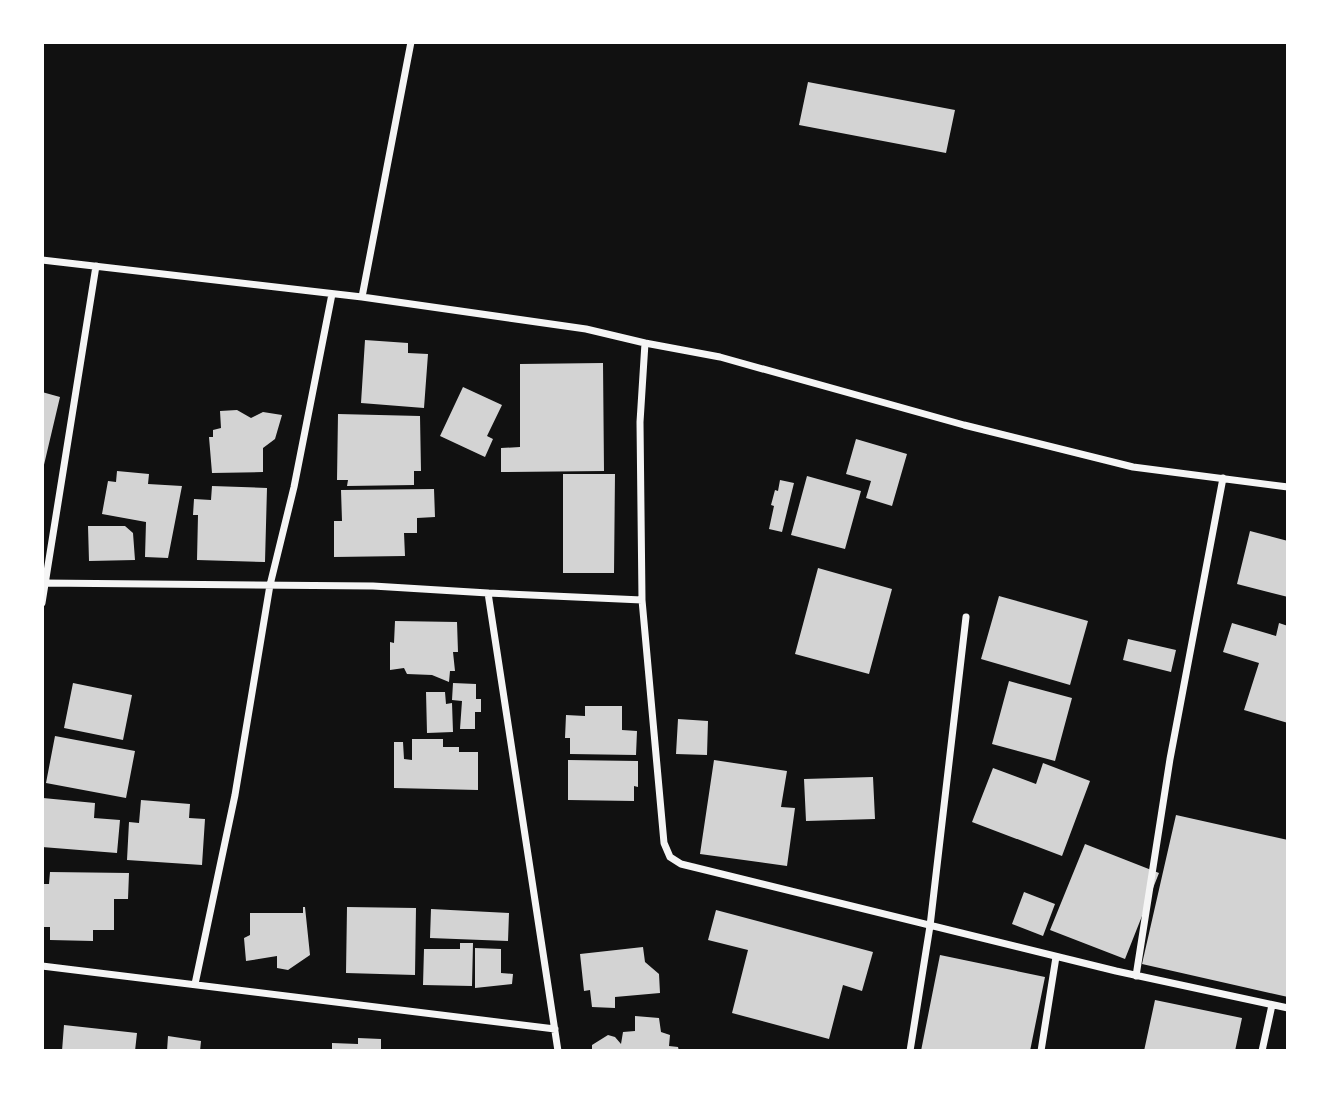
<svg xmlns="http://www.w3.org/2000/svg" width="1330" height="1093" viewBox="0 0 1330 1093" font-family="Manrope,sans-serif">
<rect width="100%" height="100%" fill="#111"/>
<path fill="#d3d3d3" d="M808 82 955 110 946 153 799 125Z
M365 340 408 343V353L428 354 424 408 361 403Z
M603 363 604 471 501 472V448L520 447V364Z
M463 387 502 405 487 436 493 439 485 457 440 436Z
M42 392 60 397 43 469H42Z
M237 410 251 418 263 412 282 415 275 439 263 448V472L212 473 209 437H213V430L221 428 220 411Z
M338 414 420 416 421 471H414V485L347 486 348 480H337Z
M856 439 907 454 892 506 866 498 871 481 846 474Z
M117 471 149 474 148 484 182 486 168 558 145 557 146 522 102 514 108 481 116 482Z
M563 474H615L614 573H563Z
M807 476 861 491 845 549 791 535Z
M780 480 794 483 782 532 769 529 774 506 771 505 775 490 778 491Z
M212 486 267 488 265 562 197 560 198 515H193L194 499 211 500Z
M434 489 435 517 417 518V533H404L405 556 334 557V521H342L341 490Z
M88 526H125L133 533 135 560 89 561Z
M1250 531 1288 541V597L1237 584Z
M818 568 892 589 869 674 795 654Z
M999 596 1088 621 1070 685 981 659Z
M395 621 457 622 458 652H453L455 671H450L449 682 432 675 407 674 404 668 390 670V642L394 643Z
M1232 623 1276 636 1279 623 1288 626V723L1244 710 1259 663 1223 652Z
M1128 639 1176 650 1171 672 1123 660Z
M1009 681 1072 698 1055 761 992 744Z
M73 683 132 695 123 740 64 728Z
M453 683 476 684V699H481V712H475V729H460L462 701 452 700Z
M426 692H445L446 704 452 703 453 732 427 733Z
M585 706H622V730L637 731 636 755 570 754V738H565L566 715 585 716Z
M678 719 708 721 707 755 676 754Z
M55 736 135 751 126 798 46 783Z
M412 739H443V747H459V752H478V790L394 788V742H403L404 759 412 760Z
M568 760 638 761V787L634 786V801L568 800Z
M714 760 787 771 781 807 795 808 787 866 700 854Z
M1043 763 1090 781 1062 856 972 822 993 768 1036 784Z
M873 777 875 819 806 821 804 779Z
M43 798 95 803 94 818 120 820 117 853 42 847Z
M141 800 190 804 189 818 205 819 202 865 127 860 129 822 139 823Z
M1176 815 1288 840V997L1142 964Z
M1085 844 1159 873 1125 959 1050 930Z
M50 872 129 873 128 899H114V930H93V941L50 940V927H42V884H49Z
M1024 892 1055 904 1043 936 1012 924Z
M303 907H305L310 955 288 970 277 968V956L246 961 244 938 250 935V913H303Z
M347 907 416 908 415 975 346 973Z
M431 909 509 913 508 941 430 938Z
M716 910 873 952 862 991 843 985 829 1039 732 1013 748 950 708 940Z
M460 943H473L472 986 423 985 424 949H460Z
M643 947 645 962 659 974 660 993 615 997V1008L592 1007 590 990 584 991 580 954Z
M475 948 501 949V973L513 974 512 984 475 988Z
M940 955 1045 977 1030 1051H921Z
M1155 1000 1242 1018 1235 1051H1144Z
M635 1016 659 1018 661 1032 670 1035 669 1046 678 1047 679 1051H592V1045L608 1035 615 1037 621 1044 623 1032 635 1031Z
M64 1025 137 1033 135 1051H62Z
M168 1036 201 1041 200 1051H167Z
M358 1038 381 1039V1051H332V1043L358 1044Z"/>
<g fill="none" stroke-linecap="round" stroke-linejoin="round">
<path stroke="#f5f5f5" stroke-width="7" d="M42 260 362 297 586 329 645 343 640 422 642 600 664 843 670 857 681 864 1116 971 1288 1008
M362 297 411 42
M645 343 720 357 964 425 1133 467 1288 487
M42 583 373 586 488 593 642 600
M488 593 558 1051
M42 603 96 266
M42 966 555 1029
M1136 976 1170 759 1223 478
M195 984 235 795 270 585 294 487 332 294
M910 1051 930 926 966 617
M1041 1051 1056 957
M1262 1051 1272 1005"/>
</g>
<rect width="1330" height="1093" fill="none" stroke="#ffffff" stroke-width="88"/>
</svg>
